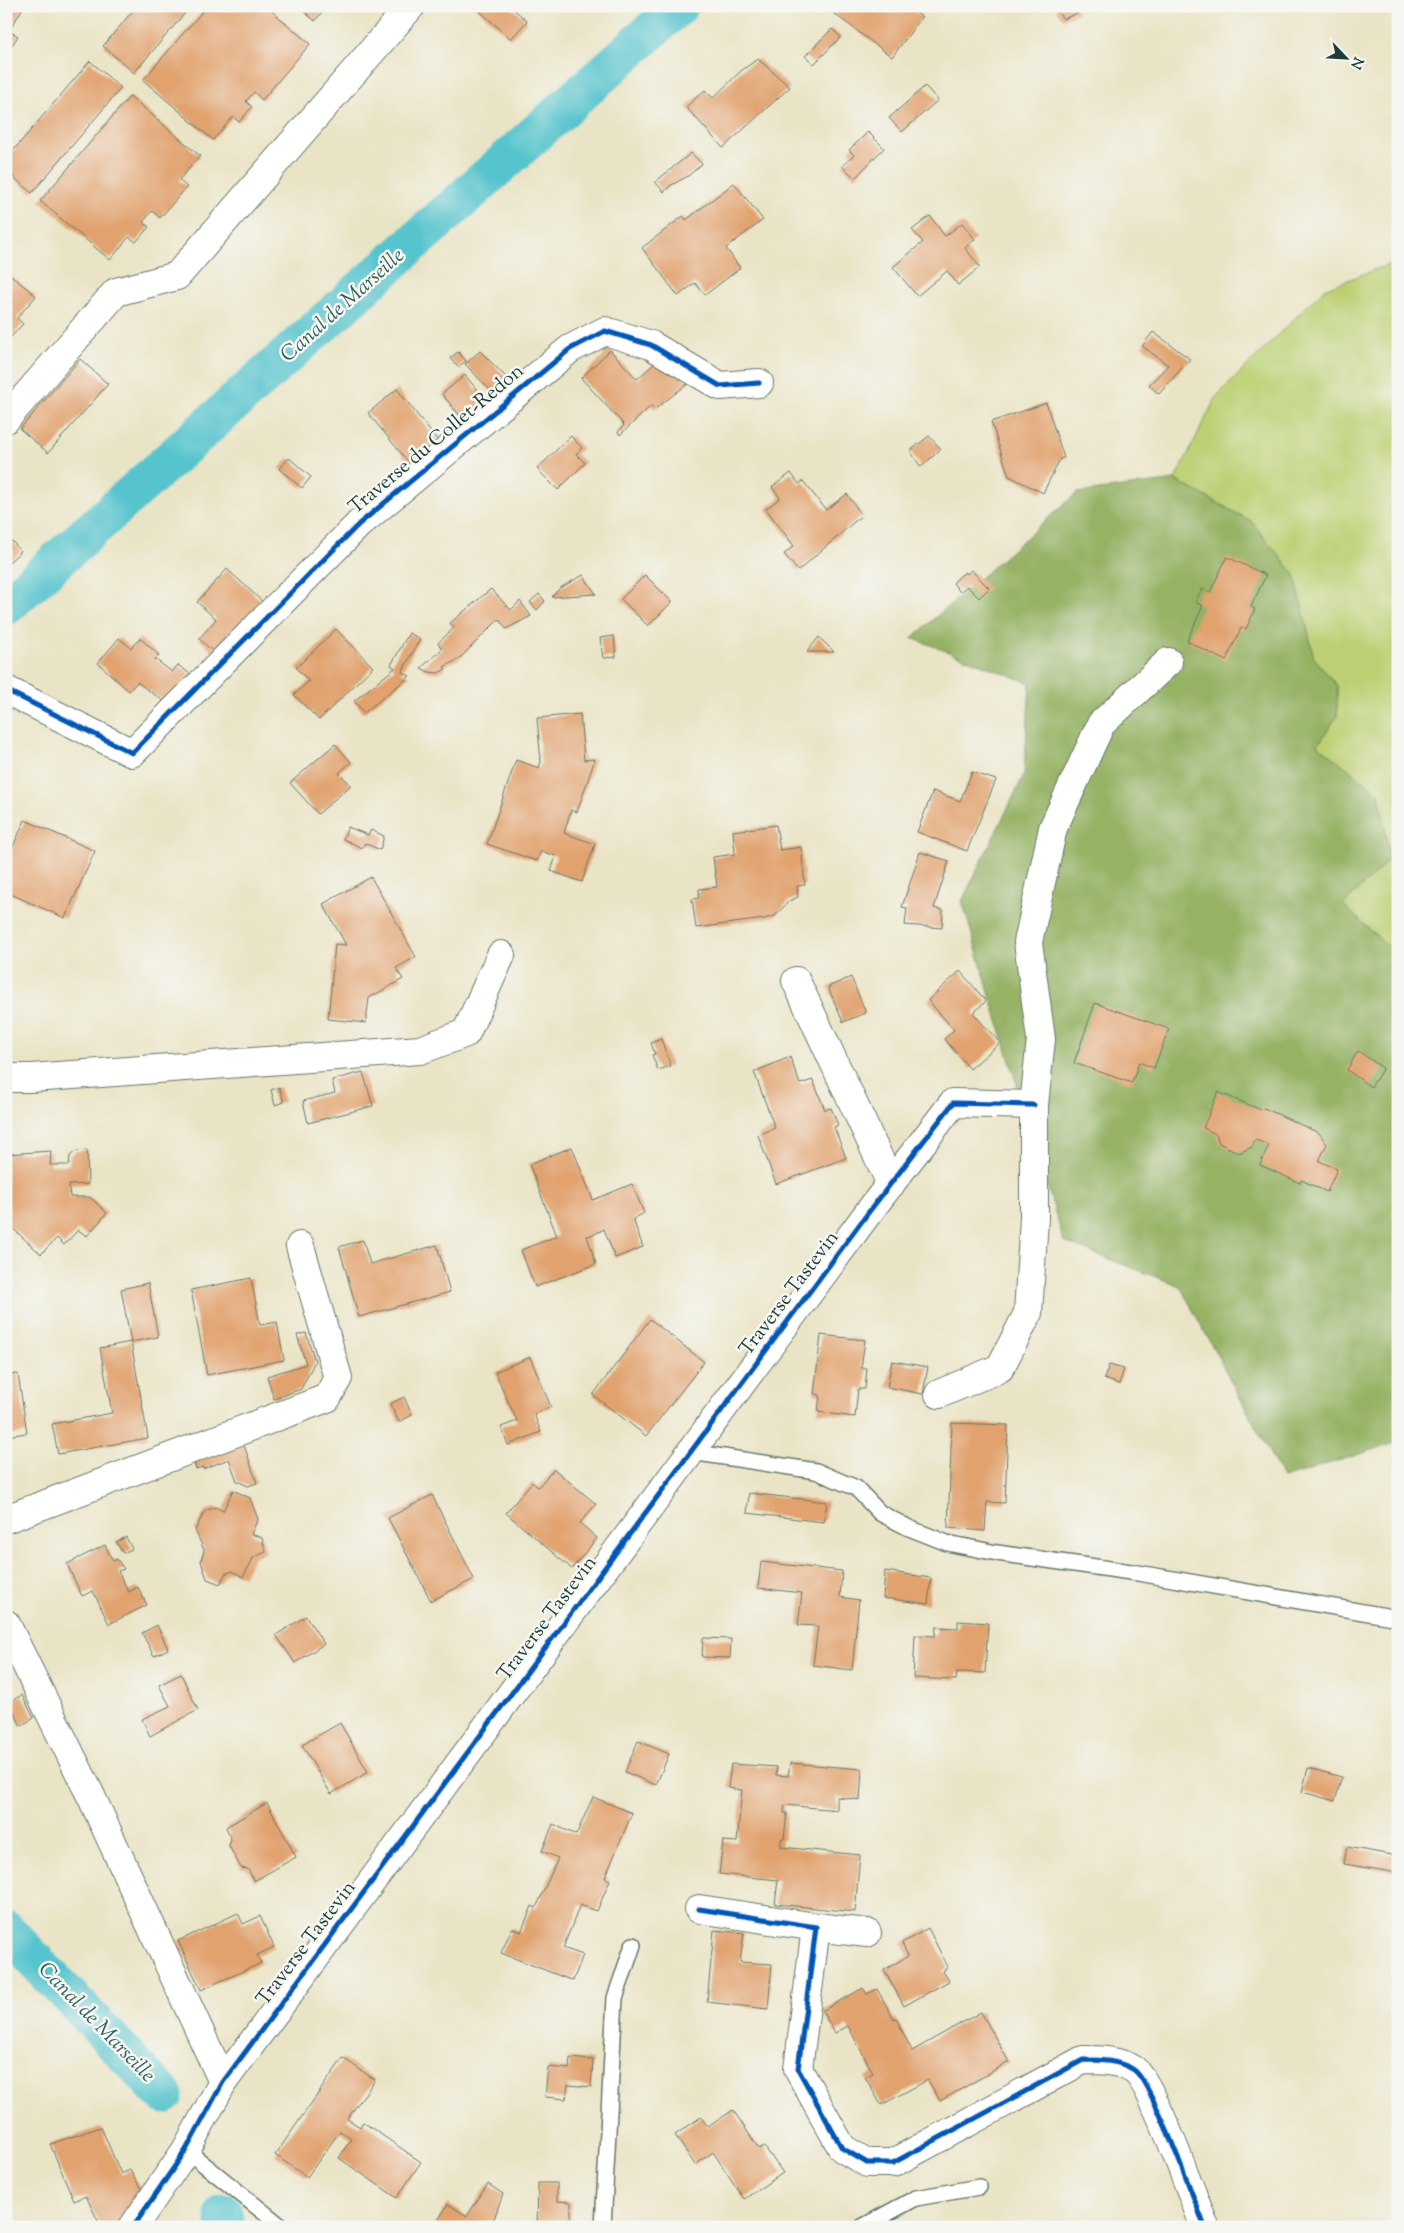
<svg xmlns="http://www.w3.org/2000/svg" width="1404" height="2233" viewBox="0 0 1404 2233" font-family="'Sorts Mill Goudy',serif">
<rect width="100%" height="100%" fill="#f6f6f2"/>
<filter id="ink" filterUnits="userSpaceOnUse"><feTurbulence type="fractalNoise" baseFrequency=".02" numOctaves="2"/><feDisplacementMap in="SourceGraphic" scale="10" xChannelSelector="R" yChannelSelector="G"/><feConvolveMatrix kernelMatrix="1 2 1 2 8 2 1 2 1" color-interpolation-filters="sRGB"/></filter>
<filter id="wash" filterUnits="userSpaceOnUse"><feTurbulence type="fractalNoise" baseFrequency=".0096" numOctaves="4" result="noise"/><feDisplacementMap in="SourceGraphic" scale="20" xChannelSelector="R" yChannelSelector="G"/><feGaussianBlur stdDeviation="1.12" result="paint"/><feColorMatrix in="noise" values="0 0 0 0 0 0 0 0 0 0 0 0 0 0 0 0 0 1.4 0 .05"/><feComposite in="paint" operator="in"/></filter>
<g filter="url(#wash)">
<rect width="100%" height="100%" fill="#eae4c6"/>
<path fill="#bcd073" stroke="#6e8654" d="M1398 261V958L1396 954 1343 905 1390 859 1379 793 1318 745 1337 716V686L1314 658 1295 575 1251 521 1175 480 1216 397 1324 289Z"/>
<path fill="#95b265" stroke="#5a784c" d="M1175 480 1251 521 1295 575 1314 658 1337 686V716L1318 745 1379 793 1390 859 1343 905 1396 954 1398 958V1442L1283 1478 1180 1286 1064 1242 962 901 1024 775 1030 683 912 638 1077 493Z"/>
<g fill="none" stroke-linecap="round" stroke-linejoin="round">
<path stroke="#57c4cd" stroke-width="39" d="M6 606 679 6
M6 1930 164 2095
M224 2213 226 2227"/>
</g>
<g id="blocks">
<path fill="#e1a26e" d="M6 6H24L9 31 18 36 6 55Z
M137 6H191L134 73 103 46Z
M207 6H266L310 44 262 100 254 92 246 101 252 107 239 122 233 117 213 140 143 80Z
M298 6H327L315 21Z
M474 6H510L527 21 511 39Z
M824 6H907L922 17 892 57Z
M1066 6H1075L1078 13 1063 19 1056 10Z
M832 29 841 37 814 64 805 56Z
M758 59 790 87 723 148 686 107 705 90 713 98 742 70Z
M90 61 121 88 32 193 6 171V159Z
M925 86 938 100 902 132 889 118Z
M130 96 200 156 179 180 187 187 160 218 152 211 143 222 149 227 136 242 129 237 110 260 40 201Z
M868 132 884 148 855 178 842 166 854 155 849 150Z
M691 153 702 164 688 176 670 186 664 192 655 182Z
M734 183 763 220 726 248 740 268 705 295 695 283 678 296 642 248 683 216 686 220Z
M930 216 945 236 962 223 975 239 965 248 980 267 958 285 947 271 917 296 893 267 923 242 912 230Z
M6 271 36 296 17 318 23 324 10 338 6 335Z
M1153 332 1190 359 1159 394 1149 385 1168 365 1142 346Z
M610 350 637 379 656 362 690 382 655 409 651 406 620 435 618 432 624 425 581 378Z
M480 351 510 381 495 395 465 364Z
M458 352 466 361 458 367 450 358Z
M80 359 108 384 48 453 20 429Z
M465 375 487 402 464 421 442 394Z
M397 389 438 441 410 464 368 413Z
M1046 403 1064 458 1060 459 1043 493 1009 476 991 422Z
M571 436 582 448 576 454 585 463 558 490 537 469Z
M929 436 941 449 921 467 910 451Z
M289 458 311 477 302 488 279 469Z
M791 473 799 484 803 481 826 510 847 494 862 515 798 571 784 554 794 546 766 509 780 498 772 487Z
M12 541 21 551 6 565V546Z
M1227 557 1266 575 1251 607 1255 609 1246 629 1241 628 1226 661 1187 641 1203 606 1195 602 1202 589 1210 592Z
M227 569 264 603 218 656 199 639 216 619 197 602Z
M971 570 989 588 979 598 967 586 960 592 953 583 960 576 965 572 967 574Z
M583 575 596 594 552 597 560 588Z
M645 575 672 602 648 626 621 599Z
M491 589 511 610 520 601 531 616 506 629 499 619 459 659 444 667 446 669 438 673 429 672 421 668 442 649 438 643 454 628 450 623Z
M539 594 545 601 537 610 530 602Z
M336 629 373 667 319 720 294 695 309 681 296 668Z
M409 633 420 639 402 672 410 676 364 713 354 701 395 668 391 665Z
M614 636 616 657 603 658 600 638Z
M819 637 834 652H807Z
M119 638 131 648 140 638 159 655 155 659 172 672 178 665 190 674 166 703 137 682 129 691 98 663Z
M580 714 584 760 595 759 577 812 571 810 564 833 595 844 582 882 551 871 556 856 541 851 537 861 487 844 516 760 539 768 541 762 537 718Z
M335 744 351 762 339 773 351 785 318 814 290 783Z
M972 772 996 780 967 851 917 832 933 791 960 801Z
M25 820 95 851 65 918 6 892V862Z
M776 825 780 850 801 847 805 885 797 886 798 897 789 901 775 916 764 919 696 928 692 899 699 898V889L717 887 713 857 735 854 733 831Z
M348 827 368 835 371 830 384 836 380 850 365 843 362 848 343 839Z
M920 852 949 861 934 908 943 910 942 928 905 925 907 908 902 907Z
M371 877 416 957 396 968 403 979 369 998 366 1023 328 1019 335 944 346 945 323 904Z
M960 971 986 1001 973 1013 1000 1043 970 1069 944 1039 954 1030 928 1000Z
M851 977 866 1013 843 1022 828 987Z
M1095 1003 1169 1029 1154 1068 1139 1062 1132 1083 1074 1063Z
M661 1039 671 1066 658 1070 652 1055 655 1054 651 1043Z
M1358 1051 1383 1068 1371 1087 1347 1070Z
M790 1057 800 1084 813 1080 825 1110 831 1108 838 1125 834 1127 846 1158 776 1184 758 1135 775 1128 754 1072Z
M363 1072 373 1106 308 1123 303 1101 335 1093 332 1080Z
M279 1087 284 1102 275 1105 271 1090Z
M1218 1092 1261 1110 1264 1108 1319 1133 1327 1144 1319 1161 1337 1169 1327 1192 1301 1180 1300 1183 1260 1165 1269 1145 1255 1140 1252 1147 1239 1153 1219 1143 1216 1134 1203 1128Z
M572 1147 593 1200 632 1184 644 1213 633 1219 643 1247 615 1258 604 1229 595 1234 587 1236 596 1264 535 1287 521 1250 557 1236 529 1164Z
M87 1150 88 1184 69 1185 70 1197H90L107 1213 87 1236 78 1230 64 1245 57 1238 41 1254 10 1226 6 1229V1154L51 1151 50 1165H69L70 1156 76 1151Z
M363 1240 370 1264 437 1245 450 1292 359 1317 339 1247Z
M251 1278 260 1325 277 1322 284 1360 207 1375 191 1290Z
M148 1283 158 1337 131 1342 121 1289Z
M650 1319 704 1362 646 1436 593 1395Z
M306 1333 315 1361 301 1389 274 1399 267 1376 306 1364 297 1335Z
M821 1335 865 1340 861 1368H867L865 1389H858L855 1417 818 1412 820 1395 814 1394Z
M131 1342 148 1438 58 1454 52 1424 112 1413 100 1348Z
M530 1357 551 1407 534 1414 541 1432 508 1445 501 1427 517 1421 495 1372Z
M892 1361 928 1367 923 1394 887 1387Z
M1109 1365 1124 1369 1119 1384 1104 1379Z
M18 1374 27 1433 6 1436V1375Z
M404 1397 412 1415 399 1422 390 1404Z
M952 1423 1008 1425 1005 1503 987 1502 985 1531 948 1528Z
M243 1442 257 1483 248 1486 237 1481 229 1459 203 1469V1467L196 1469 194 1462Z
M554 1469 596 1504 580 1523 597 1538 572 1569 506 1513 532 1482 538 1487Z
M233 1490 250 1498 258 1519 251 1534 262 1538 266 1552 254 1557 243 1577 232 1571 225 1574 220 1584 207 1579 201 1561 204 1550 195 1530 205 1511 216 1507 223 1511Z
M749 1493 827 1502 824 1522 747 1513Z
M432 1495 474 1579 431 1601 388 1518Z
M126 1537 132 1549 123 1553 116 1542Z
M105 1545 113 1561 117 1559 124 1569 118 1571 129 1592 138 1587 147 1605 109 1624 93 1591 82 1596 67 1564Z
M761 1562 842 1571 840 1597 859 1600 852 1670 813 1665 818 1626 798 1625 802 1593 758 1588Z
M885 1571 931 1578 928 1604 883 1598Z
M306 1616 324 1644 295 1663 276 1635Z
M958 1621 988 1623 985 1673 957 1672 956 1680 913 1678 915 1635 935 1636 936 1627 958 1628Z
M157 1625 168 1649 154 1656 142 1633Z
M703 1638 731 1639 730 1658 702 1657Z
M181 1674 198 1710 150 1736 142 1719 170 1706 159 1685Z
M22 1695 34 1718 21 1726 9 1702Z
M340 1723 368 1772 331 1794 302 1745Z
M638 1741 669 1754 656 1785 625 1772Z
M790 1763 862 1769 860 1800 837 1797V1810L785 1805 784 1813H787L784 1839H781V1847L860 1855 855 1912 775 1904 778 1880 719 1874 723 1841 737 1842 742 1790 728 1788 731 1764 777 1767 776 1775 788 1776Z
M1308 1768 1342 1777 1335 1801 1302 1792Z
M593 1797 632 1813 605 1878 610 1880 597 1911 580 1905 563 1948 583 1955 573 1981 501 1953 512 1928 521 1932 532 1906 536 1908 558 1858 542 1851 553 1824 576 1835Z
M267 1803 296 1857 254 1881 248 1869 241 1868 229 1846 231 1839 226 1827Z
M1347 1847 1398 1856V1873L1344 1864Z
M238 1913 243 1924 260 1916 274 1947 257 1955 261 1963 201 1990 178 1941Z
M928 1928 948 1967 943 1971 949 1981 904 2006 884 1970 908 1956 902 1943Z
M714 1930 744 1933 740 1962 772 1964 768 2009 707 2002Z
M863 1988 867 1994 877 1989 894 2019 896 2018 912 2051 981 2012 1009 2062 940 2101 928 2080 881 2105 865 2077 873 2073 848 2026 835 2033 822 2011Z
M343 2058 375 2080 347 2119 360 2127 363 2122 421 2162 397 2198 339 2158 351 2139 340 2131 307 2177 275 2155Z
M570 2058 593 2060 591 2087 568 2085 566 2099 545 2097 548 2067 569 2069Z
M733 2110 759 2149 764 2146 783 2173 744 2199 713 2152 695 2165 675 2135 701 2117 708 2127Z
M101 2127 121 2174 130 2170 144 2194 122 2227H101L86 2196 74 2201 50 2144Z
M538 2183H557V2201L571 2202V2227H537Z
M488 2184 503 2194 491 2227H434L448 2204 467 2216Z"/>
</g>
</g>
<g filter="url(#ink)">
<use href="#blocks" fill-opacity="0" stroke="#667767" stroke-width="1"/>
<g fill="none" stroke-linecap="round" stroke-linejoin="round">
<g stroke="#667767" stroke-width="18">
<path id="lane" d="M691 1452 816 1471 856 1488 880 1513 909 1528 947 1543 997 1553 1138 1573 1398 1618
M186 2150 282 2227
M603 2227 615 1998 633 1945
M862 2227 916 2198 979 2187"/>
</g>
<g stroke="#667767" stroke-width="30">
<path id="street" d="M6 419 116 292 177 276 411 6
M6 690 132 753 359 524 570 349 605 331 651 345 720 386 759 383
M796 981 891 1184
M6 1078H31L420 1050 466 1033 501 955
M939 1394 1000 1368 1028 1313 1034 1218V1105L1041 1039 1028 942 1053 828 1101 724 1168 662
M6 1519 327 1398 338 1378 300 1246
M6 1624 91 1796 223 2082
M699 1909 816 1927 798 2069 842 2148 867 2163H893L1083 2060C1100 2060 1119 2060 1134 2070 1152 2082 1194 2200 1205 2227
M816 1927 867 1933
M133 2227 186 2150 223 2082 868 1213 953 1103 1034 1105"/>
</g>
<use href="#lane" stroke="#fff" stroke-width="15"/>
<use href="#street" stroke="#fff" stroke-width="28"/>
<g stroke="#f6f6f2" stroke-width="8">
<path id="cycleway" d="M6 690 132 753 359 524 570 349 605 331 651 345 720 386 759 383
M699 1909 816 1927 798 2069 842 2148 867 2163H893L1083 2060C1100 2060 1119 2060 1134 2070 1152 2082 1194 2200 1205 2227
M133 2227 186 2150 223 2082 868 1213 953 1103 1034 1105"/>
</g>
<use href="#cycleway" stroke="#0057b8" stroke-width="5"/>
</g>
</g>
<g text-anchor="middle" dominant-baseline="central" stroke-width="5" stroke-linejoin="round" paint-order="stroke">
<g font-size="20" fill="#1f3d34" stroke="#f6f6f2">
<text transform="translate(437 440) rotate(-40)">Traverse du Collet-Redon</text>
<text transform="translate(790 1294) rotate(-53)">Traverse Tastevin</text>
<text transform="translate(548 1619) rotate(-53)">Traverse Tastevin</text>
<text transform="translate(307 1944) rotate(-53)">Traverse Tastevin</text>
</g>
<g font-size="21" font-style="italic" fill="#2d5f5a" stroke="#f6f6f2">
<text transform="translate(343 306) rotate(-42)">Canal de Marseille</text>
<text transform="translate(96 2023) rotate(46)">Canal de Marseille</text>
</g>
</g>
<rect width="1404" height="2233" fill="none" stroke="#f6f6f2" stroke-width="25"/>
<g transform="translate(1346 58) rotate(115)" stroke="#f6f6f2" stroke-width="4" paint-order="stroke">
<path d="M0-4L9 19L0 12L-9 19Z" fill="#1f3d34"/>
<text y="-8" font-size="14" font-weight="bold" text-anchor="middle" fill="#1f3d34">N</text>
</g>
</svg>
